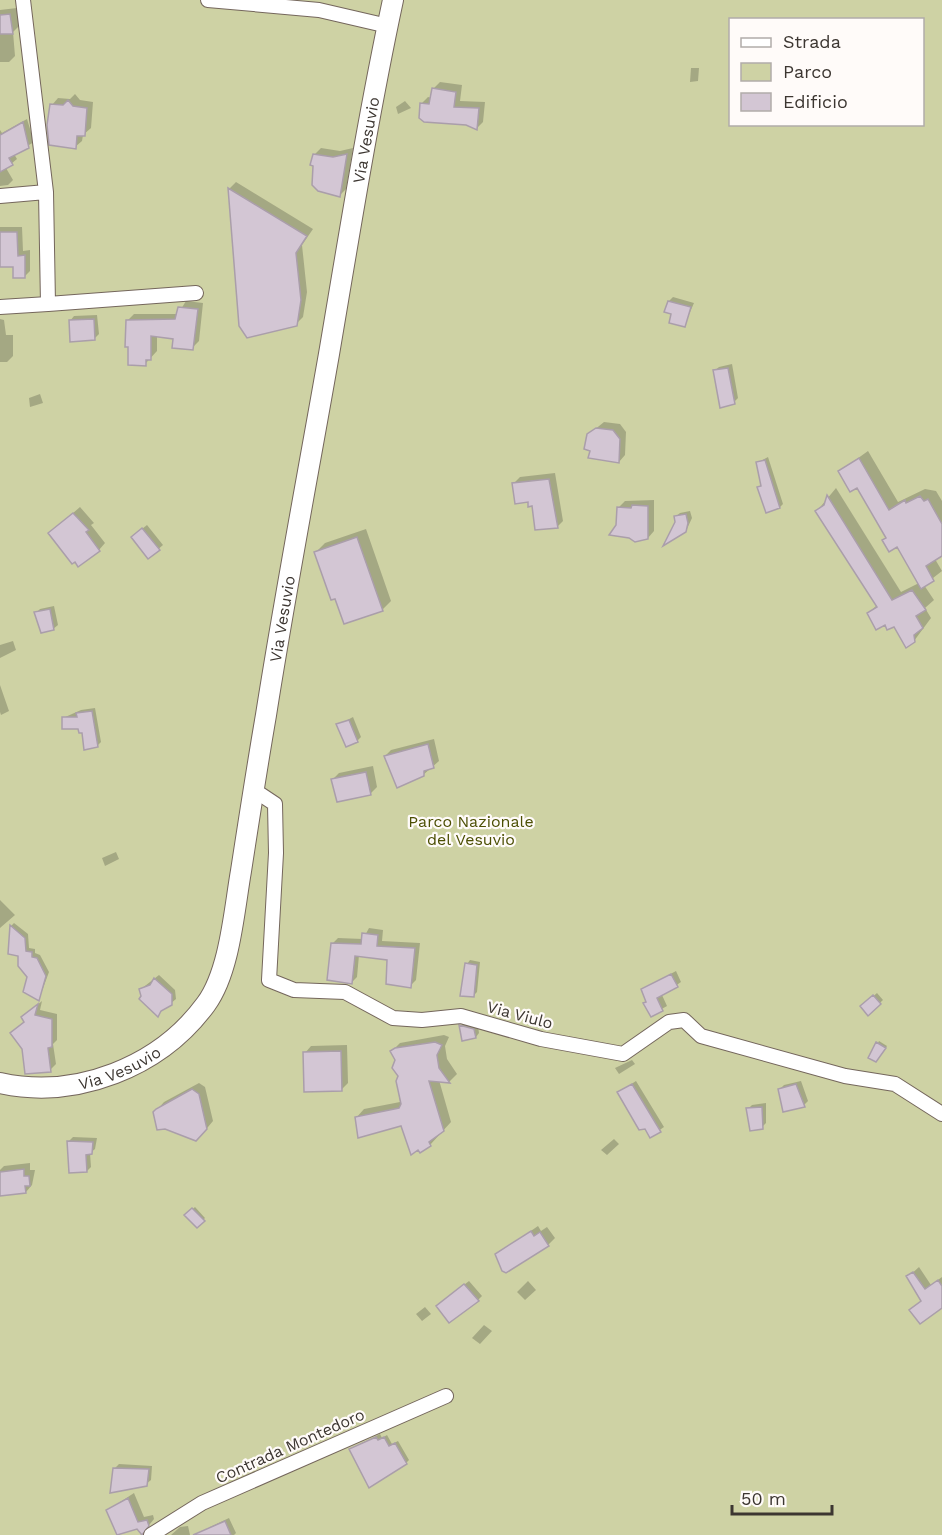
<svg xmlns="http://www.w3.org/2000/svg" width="942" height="1535" viewBox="0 0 942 1535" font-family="'Work Sans',sans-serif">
<rect width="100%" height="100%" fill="#fbebe0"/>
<path fill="#ced2a4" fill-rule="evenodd" d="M0 0H942V1535H0ZM730 20H922V124H730Z"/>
<path fill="#0003" d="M17 8 19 26 13 32 15 56 9 62H0V10Z
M691 68H699L698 81 690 82Z
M440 82 462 85 460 101 485 102 483 122 477 128 421 104 428 97 432 98 433 89Z
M75 94 80 100 93 102 91 128 83 135 82 141 75 147 52 105 58 98 70 99Z
M405 101 411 108 398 114 396 107Z
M27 119 34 142 14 154 17 159 6 168 13 180 8 185 0 186V130L2 133Z
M321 148 340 151 353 148 346 189 340 195 314 155Z
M236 182 313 229 302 245 307 292 303 317 296 324 241 326 230 188Z
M0 227H22L23 251 30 250V271L24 277 14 265H0Z
M673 297 694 303 684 326 673 313 669 301Z
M186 301 203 303 199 341 192 348 174 338 157 335V351L145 364 127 321 134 314H178Z
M97 315 99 334 95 338 70 321 74 316Z
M0 319 4 320 6 335H13V356L7 362H0Z
M732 364 738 398 734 402 714 371 719 367Z
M40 394 43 403 30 407 29 398Z
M604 422 620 424 626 432 625 455 619 462 591 450 588 435Z
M868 451 898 502 925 489 936 491 942 501V555L935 559 942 571 924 585 934 600 925 608 931 618 914 641 895 625 885 623 869 613 877 605 817 511 836 488 901 592 919 583 898 545 887 537 858 486 840 471Z
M768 457 783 504 780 507 759 488 762 484 757 463Z
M555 473 563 521 557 527 514 483 520 477Z
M654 500V531L648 538 618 526V508L625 501Z
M80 507 94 523 91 525 105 543 99 550 50 533Z
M690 511 692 518 686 531 676 522 675 517 680 513Z
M147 525 163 545 149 557 137 533Z
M366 529 391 601 382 610 336 597 316 552 325 543Z
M54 606 58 625 53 629 36 613 40 609Z
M13 641 16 650 0 658V645Z
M0 685 9 711 1 715 0 712Z
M95 708 101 742 97 746 80 728 63 718 81 710Z
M353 717 361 737 357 741 338 725Z
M434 739 439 761 423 775 385 756 391 750Z
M373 766 377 787 371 793 338 800 332 780 339 773Z
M116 852 119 859 105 866 102 858Z
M0 900 15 915 0 928Z
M14 923 28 934 29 948 35 949V953L40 955 49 972 39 999 11 926Z
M369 928 383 930 382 941 420 943 416 980 410 986 388 959 359 955 357 977 351 983 332 944 338 938 363 939Z
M470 960 480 962 477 992 473 996 467 964Z
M676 971 681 982 662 995 667 1006 651 1015 643 989Z
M159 975 175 990 176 999 158 1014 143 996 141 989Z
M877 993 883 1000 868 1014 862 1006Z
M42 1001 40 1010 57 1014V1040L53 1044 56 1064 50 1070 23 1017Z
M464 1022 478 1026 479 1033 476 1037 461 1026Z
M444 1035 449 1037 445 1046 447 1059 457 1074 449 1082 439 1080 451 1122 430 1145 402 1125 356 1118 364 1109 400 1102 397 1081 400 1076 392 1051 400 1043Z
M879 1041 887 1046 878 1059 870 1058Z
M347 1045 348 1083 341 1090 305 1053 311 1046Z
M632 1060 635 1064 619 1074 615 1068Z
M636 1081 664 1127 651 1136 619 1092Z
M801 1081 808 1101 804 1105 780 1089 784 1085Z
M199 1083 205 1087 213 1121 203 1133 157 1110 164 1102Z
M766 1103V1123L762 1127 748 1109 752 1105Z
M73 1137 97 1138 95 1149 90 1153 91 1167 87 1171 69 1141Z
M614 1139 619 1144 607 1155 601 1150Z
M30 1163V1170H35L32 1185 26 1192 0 1194V1170L4 1166Z
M195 1207 205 1218 197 1226 186 1215Z
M538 1226 541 1231 547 1227 555 1238 548 1245 496 1255Z
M919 1267 931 1285 942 1277V1306L922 1300 908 1277Z
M469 1281 482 1296 478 1300 442 1302Z
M528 1281 536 1290 525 1300 517 1292Z
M425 1307 431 1314 422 1321 416 1314Z
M484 1325 492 1331 480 1344 472 1338Z
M380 1434 382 1438 387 1435 392 1444 398 1441 409 1460 406 1463 350 1449Z
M119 1464 152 1466 151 1480 146 1484 114 1469Z
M134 1493 144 1517 153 1515 154 1519 141 1535 138 1527 118 1535 108 1510Z
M229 1518 236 1533 234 1535H208L206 1531 210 1527Z
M188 1526 190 1535H171L180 1527Z"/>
<path fill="#d3c6d4" stroke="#aa9eaa" stroke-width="1.5" d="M10 14 13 34H0V15Z
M432 88 456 92 454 107 479 108 477 130 466 125 424 122 419 118 420 103 429 104Z
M68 100 73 106 87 108 85 136H77L76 149 49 145 47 125 50 104 63 105Z
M23 122 29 148 9 158 13 165 0 172V135Z
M313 154 333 157 347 154 340 197 318 191 312 185 313 166 310 165Z
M228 188 307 236 296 253 301 300 297 326 247 338 239 326Z
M0 232H17L18 256 25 255V278H13V267H0Z
M668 301 691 307 685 327 669 323 671 314 664 312Z
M178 307 198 309 193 350 172 348 173 339 151 336V360H146V366L128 365V347H125L126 320 175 319Z
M94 319 95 340 70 342 69 320Z
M728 368 735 404 720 408 713 370Z
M596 428 613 430 620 439 619 463 588 458 590 451 584 449 587 434Z
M859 458 889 510 905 500 906 503 920 496 924 501 928 499 942 524V556L926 566 934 581 921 589 897 547 889 552 882 540 886 538 857 488 850 492 838 471Z
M765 460 780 508 766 513 757 487 761 486 756 462Z
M549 479 558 528 535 530 532 506 528 507V502L515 504 512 483Z
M827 495 892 600 912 590 926 610 916 616 923 628 914 635 915 642 906 648 894 627 887 630 885 625 876 630 867 613 877 607 815 511 824 505Z
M632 505 648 506V539L635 542 629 538 609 535 616 525 617 507 631 508Z
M73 513 89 530 86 532 100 551 78 567 75 562 72 564 48 533Z
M686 514 688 523 686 532 663 546 675 522 674 516Z
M142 528 160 550 148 559 131 537Z
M357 537 383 611 344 624 335 599 331 600 314 552Z
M50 609 54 630 41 633 34 612Z
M92 711 98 747 84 750 82 733H79L78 729H62V717H77L76 713Z
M349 720 358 742 346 747 336 724Z
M428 744 434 768 424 771V776L397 788 384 756Z
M366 772 371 795 337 802 331 779Z
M10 925 25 938 26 951 32 952V957L37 958 46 976 39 1001 23 992 27 977 18 966V956L8 954Z
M362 933 378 935 377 946 415 948 411 988 386 984 387 960 355 956 352 984 327 980 331 943 361 944Z
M465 963 477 965 474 997 460 996Z
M671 974 678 987 657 998 663 1011 651 1017 643 1003 646 1002 641 989Z
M154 978 172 994V1005L161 1011 158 1017 139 999 141 996 139 989 150 985Z
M873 995 881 1004 868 1016 860 1006Z
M38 1004 35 1015 52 1019V1047L48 1048 51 1072 25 1074 22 1049 10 1033 24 1022 21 1017Z
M459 1025 474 1029 476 1038 462 1041Z
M435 1042 442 1045 437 1055 439 1068 450 1083 429 1081 444 1131 429 1142 431 1146 420 1153 418 1150 411 1155 401 1126 358 1138 355 1117 399 1108 401 1104 396 1081 398 1076 392 1068 395 1060 390 1051 395 1048Z
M876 1042 886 1048 876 1062 868 1058Z
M341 1051 342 1091 304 1092 303 1052Z
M632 1084 661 1132 650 1138 645 1129 639 1130 617 1092Z
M796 1084 805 1107 783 1112 778 1089Z
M192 1089 199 1094 207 1129 196 1141 165 1129 157 1130 153 1112 156 1109Z
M762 1107 763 1129 750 1131 746 1108Z
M67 1141 93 1142 92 1154 86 1155 87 1172 69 1173Z
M24 1169V1176H29L30 1186H25L26 1193 0 1196V1172Z
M192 1208 205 1221 197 1228 184 1215Z
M531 1231 534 1236 540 1232 549 1246 506 1273 502 1271 495 1254Z
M913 1272 925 1289 938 1280 942 1286V1308L920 1324 909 1310 921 1301 906 1276Z
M464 1284 479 1301 449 1323 436 1306Z
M376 1437 378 1440 384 1437 389 1446 395 1443 407 1464 369 1488 349 1449Z
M113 1468 149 1469 147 1486 110 1493Z
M128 1498 138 1522 147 1520 149 1526 142 1535 137 1529 117 1535 106 1510Z
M225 1521 231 1535H193Z"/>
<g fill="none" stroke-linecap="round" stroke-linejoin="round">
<g stroke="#74665c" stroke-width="16">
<path id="street" d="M23 0 46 192
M208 0 319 10 388 26
M0 196 46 192 48 304 196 293
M0 307 48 304
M254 790 275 804 276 853 269 980 294 990 345 992 393 1018 422 1020 461 1016 541 1039 623 1054 669 1022 684 1020 701 1036 845 1076 895 1084 942 1114
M151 1535 202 1503 446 1396"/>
</g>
<g stroke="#74665c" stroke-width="22">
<g id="secondary">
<path id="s1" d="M0 1083C76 1100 160 1067 206 1004 230 971 234 911 241 871 249 819 257 767 266 715 285 594 308 474 329 354 349 236 368 117 393 0"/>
</g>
</g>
<use href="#street" stroke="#fff" stroke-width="14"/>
<use href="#secondary" stroke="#fff" stroke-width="20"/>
</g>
<g text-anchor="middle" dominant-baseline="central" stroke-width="4.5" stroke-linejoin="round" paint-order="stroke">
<g font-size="16" fill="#3c3631" stroke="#fffbf9">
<text stroke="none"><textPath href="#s1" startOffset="1113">Via Vesuvio</textPath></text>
<text stroke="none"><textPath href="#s1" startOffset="627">Via Vesuvio</textPath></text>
<text transform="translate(520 1015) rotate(15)">Via Viulo</text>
<text stroke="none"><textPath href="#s1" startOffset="123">Via Vesuvio</textPath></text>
<text transform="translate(290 1446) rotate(-24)">Contrada Montedoro</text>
</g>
<g font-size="16" fill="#4c4f04" stroke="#fffbf9">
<text x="471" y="821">Parco Nazionale<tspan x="471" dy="18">del Vesuvio</tspan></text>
</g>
</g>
<rect x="729" y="18" width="195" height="108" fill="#fffbf9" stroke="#b1aca9" stroke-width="1.5"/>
<rect x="741" y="38" width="30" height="9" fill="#ffffff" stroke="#b1aca9" stroke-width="1.5"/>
<text x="783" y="48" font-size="18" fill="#3c3631">Strada</text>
<rect x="741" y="63" width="30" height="18" fill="#ced2a4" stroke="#b1aca9" stroke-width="1.5"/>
<text x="783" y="78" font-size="18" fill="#3c3631">Parco</text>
<rect x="741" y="93" width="30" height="18" fill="#d3c6d4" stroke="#b1aca9" stroke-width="1.5"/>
<text x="783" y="108" font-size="18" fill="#3c3631">Edificio</text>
<path d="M732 1505v9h100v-9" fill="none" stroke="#3c3631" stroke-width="3"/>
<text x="741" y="1505" font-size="18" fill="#3c3631" stroke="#fffbf9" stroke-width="4.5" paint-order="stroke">50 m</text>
</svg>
